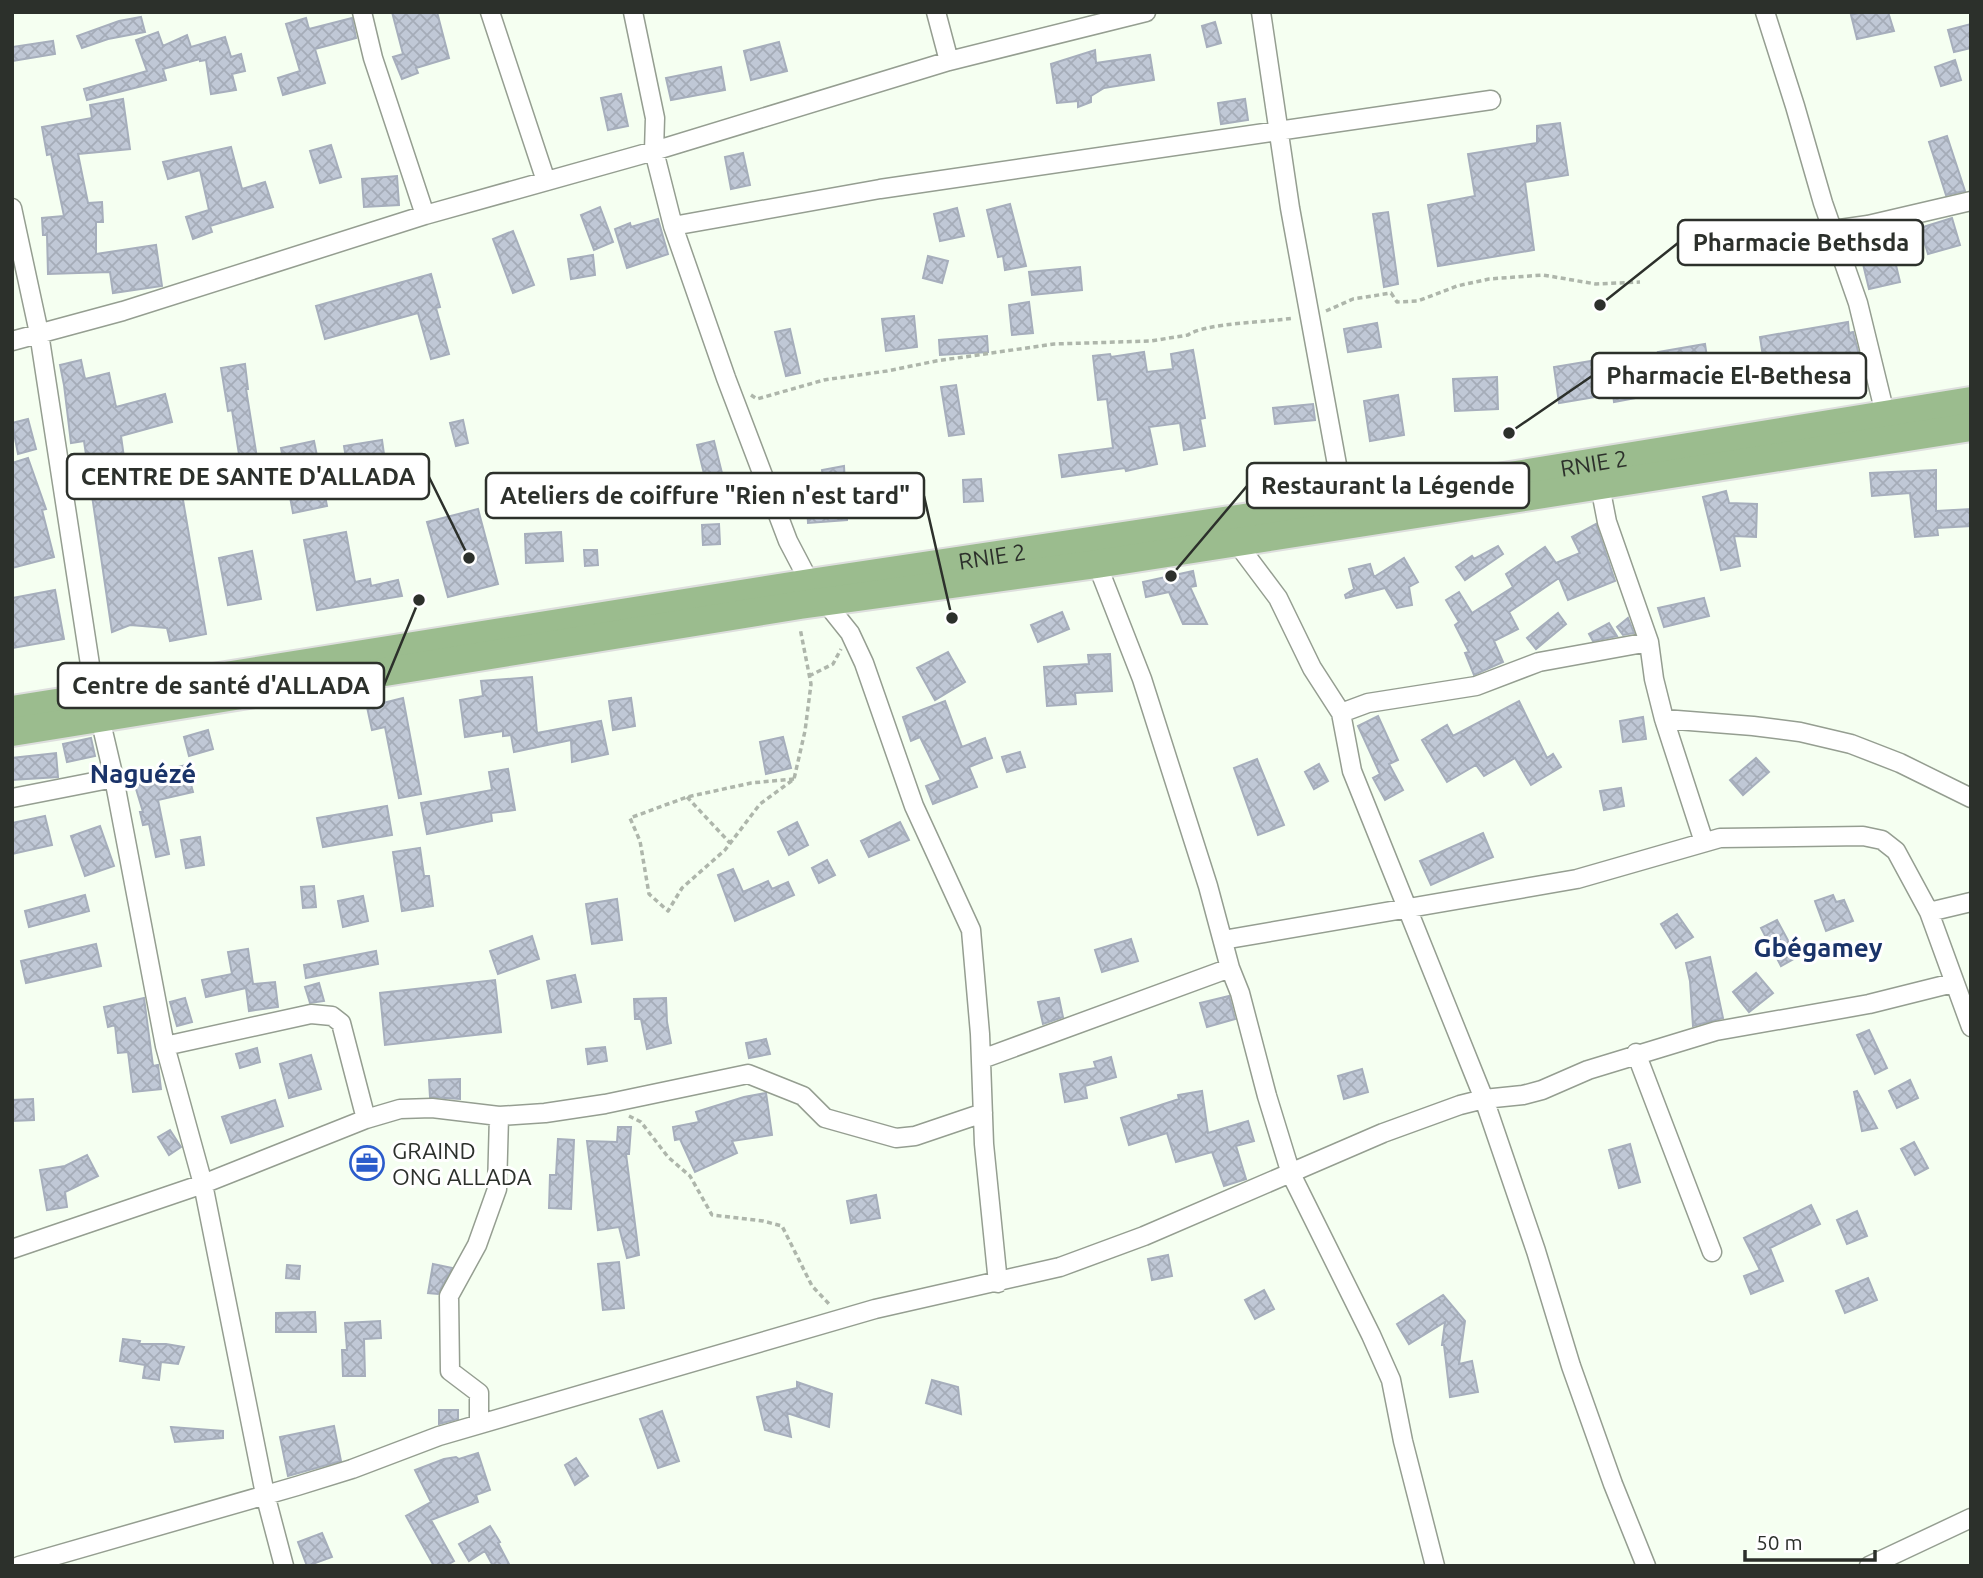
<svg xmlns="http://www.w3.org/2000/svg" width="1983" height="1578" viewBox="0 0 1983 1578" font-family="Ubuntu,sans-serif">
<defs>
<pattern id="building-cross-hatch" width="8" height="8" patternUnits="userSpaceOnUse" patternTransform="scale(1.75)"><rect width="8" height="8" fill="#c0c8d6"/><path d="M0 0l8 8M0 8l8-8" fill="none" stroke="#a5acb8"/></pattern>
</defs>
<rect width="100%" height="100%" fill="#f5fff1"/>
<path fill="url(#building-cross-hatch)" stroke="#a6aebc" stroke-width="2" d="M392 12H437L449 58 416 68 418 73 402 79 393 57 403 54Z
M1862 12H1888L1894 31 1857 39 1851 15Z
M141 17 145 32 108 39 82 48 77 36 119 21Z
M306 18 309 29 352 18 356 38 315 49 325 83 283 95 278 78 300 71 286 24Z
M1215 22 1221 43 1207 47 1202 26Z
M1971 24V48L1954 52 1948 30Z
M158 32 163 46 187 35 191 47 225 37 231 57 241 54 245 71 232 74 236 90 211 94 206 60 200 61V59L163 69 166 80 87 100 84 89 147 71 136 40Z
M53 41 55 54 12 61V47Z
M779 42 787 71 751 80 744 51Z
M1095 50 1096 63 1150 55 1154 80 1104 88 1091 96V102L1078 107V101L1057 103 1051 64Z
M1955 60 1961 80 1941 86 1935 67Z
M721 67 725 90 671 100 666 78Z
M621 94 628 126 608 130 601 98Z
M123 99 130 149 78 154 88 203 102 202 103 222H96V254L156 245 162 286 113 293 110 272 48 274 47 235H43L42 218 64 216 51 154 47 155 42 127 92 118 90 105Z
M1245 99 1248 120 1221 124 1218 103Z
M1560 123 1568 175 1525 182 1534 250 1438 266 1428 205 1475 196 1468 154 1537 143V126Z
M1947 136 1965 191 1946 195 1929 142Z
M331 145 341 177 320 183 310 151Z
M231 147 242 189 265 182 273 207 210 226 212 232 193 239 186 217 209 210 200 170 168 179 163 162Z
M743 153 750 185 731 189 725 157Z
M397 176 399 205 364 207 362 179Z
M1010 204 1026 266 1005 270 1003 256 998 257 987 210Z
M600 207 613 242 594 250 581 215Z
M957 208 964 236 940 241 934 214Z
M1388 212 1398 284 1384 287 1373 214Z
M1952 218 1960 245 1928 254 1920 228Z
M658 219 668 254 627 268 615 229 630 223 631 227Z
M513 231 534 285 513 293 493 239Z
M1890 240 1900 282 1869 289 1859 247Z
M593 255 595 275 571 279 568 259Z
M928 256 948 261 942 283 923 278Z
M1080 267 1082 290 1032 295 1029 272Z
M431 274 440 307 436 308 449 354 431 359 418 313 325 339 316 306Z
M1029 302 1033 333 1012 335 1009 305Z
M914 316 917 347 886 351 882 319Z
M1848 322 1849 333 1853 332 1863 370 1822 377V374L1767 383 1760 337Z
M1377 323 1381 347 1348 352 1344 329Z
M790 329 800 373 786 376 775 332Z
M987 336 988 352 940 355 939 340Z
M1705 344 1711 384 1614 402 1613 394 1559 403 1554 367 1591 361V365L1659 355 1658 352Z
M1193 350 1205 418 1200 419 1205 446 1184 450 1180 423 1149 427 1157 464 1126 471 1125 468 1062 477 1059 455 1113 448 1107 399 1098 400 1093 356 1110 354 1111 357 1144 352 1147 372 1173 369 1171 354Z
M81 360 85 379 109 373 116 407 165 394 172 422 121 436 127 479 178 471 206 634 170 641 167 628 130 625 112 632 84 441 71 443 64 385 60 365Z
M245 364 248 389H246L261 483 244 486 232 410 228 411 221 368Z
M1497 377 1498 409 1455 411 1453 379Z
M956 385 964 434 949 436 941 387Z
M1398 395 1404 435 1370 441 1364 401Z
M1313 404 1315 420 1275 424 1273 408Z
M28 419 36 449 18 454 12 423Z
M463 420 468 443 456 446 450 423Z
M382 440 387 476 350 482 344 446Z
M314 441 327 506 293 513 281 448Z
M714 441 722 473 705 478 697 445Z
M28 458 46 509 42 510 54 557 12 568V463Z
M844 466 847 520 808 523 807 505 827 503 822 470Z
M1936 470V511L1971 509V526L1937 528 1938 535 1915 537 1910 493 1872 496 1870 473Z
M981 479 983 501 964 502 963 480Z
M1726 491 1729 503 1757 504 1756 537 1734 536 1740 566 1721 570 1703 497Z
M478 509 498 584 448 597 427 522Z
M719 524 720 544 703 545 702 525Z
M1596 524 1615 581 1568 600 1559 578 1509 612 1518 629 1494 641 1503 662 1474 675 1465 653 1469 652 1455 625 1459 622 1446 600 1459 592 1472 613 1513 587 1506 574 1545 547 1556 563 1580 553 1572 537Z
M346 532 355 582 370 579 371 586 398 580 402 596 317 610 304 540Z
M561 532 563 561 526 563 525 534Z
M1498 546 1503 554 1465 580 1456 567 1472 556 1474 559Z
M584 550H597L598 565 585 566Z
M252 551 261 599 228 605 219 558Z
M1404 558 1418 582 1409 587 1412 605 1397 608 1385 588 1346 598 1345 595 1354 589 1349 569 1370 564 1374 577Z
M1193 571 1196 586 1190 587 1207 624H1183L1169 592 1146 597 1143 582Z
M55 590 64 639 12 648V598Z
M1704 598 1709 616 1664 627 1658 608Z
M1062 612 1069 629 1038 642 1031 625Z
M1558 613 1566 624 1536 649 1527 638Z
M1628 618 1634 633 1623 635 1617 627Z
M1609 623 1617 636 1593 641 1589 634Z
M948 652 965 682 935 700 917 668Z
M1110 654 1112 691 1075 693 1076 704 1047 706 1044 667 1089 664 1088 655Z
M532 677 537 733 601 721 608 754 572 762 571 740 514 752 511 735 503 736V731L465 737 460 700 483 696 481 681Z
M403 698 421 794 399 798 385 727 372 730 367 707Z
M631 698 635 726 613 730 609 701Z
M945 701 962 747 985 738 992 758 969 767 977 787 933 804 926 786 941 780 920 737 911 741 903 717Z
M1519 701 1547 758 1553 754 1561 767 1531 785 1515 758 1484 776 1476 765 1447 782 1422 740 1447 725 1453 736Z
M1378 716 1398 760 1389 764 1403 790 1385 800 1373 778 1380 774 1358 726Z
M1643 717 1646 739 1623 742 1620 721Z
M208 730 213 749 189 756 184 737Z
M783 737 791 768 766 774 760 742Z
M91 738 95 756 67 762 63 744Z
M1020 752 1025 767 1007 772 1002 757Z
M56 753 58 777 12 780V758Z
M1756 758 1769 772 1743 795 1730 780Z
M1257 759 1284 825 1258 835 1234 768Z
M1319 764 1328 781 1314 789 1305 772Z
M186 765 193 792 158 800 169 854 156 857 149 824 143 825 140 812H143L133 779Z
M508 769 515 810 491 813 492 821 427 834 421 803 492 790 489 772Z
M1621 788 1624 806 1604 810 1600 791Z
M387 806 392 835 323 847 317 818Z
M45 816 52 845 12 854V823Z
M797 822 808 845 789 855 778 832Z
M900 822 909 840 869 857 861 841Z
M100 826 114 866 85 876 71 836Z
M1483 833 1493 857 1431 885 1420 861Z
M200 837 204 865 186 868 181 840Z
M420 848 424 876H429L433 906 402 911 393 852Z
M827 860 835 875 819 883 812 868Z
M733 869 743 892 768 881 772 889 788 882 794 895 735 921 718 875Z
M314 886 316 907 303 908 301 887Z
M85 895 89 911 29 927 25 911Z
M1833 895 1836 902 1844 900 1853 921 1826 931 1815 901Z
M363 896 368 921 343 927 338 901Z
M617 899 622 940 592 944 586 904Z
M1677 914 1693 937 1676 948 1661 924Z
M1777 920 1797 957 1781 966 1761 928Z
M532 936 539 959 498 974 490 951Z
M1131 939 1138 961 1102 972 1095 950Z
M96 944 101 966 26 983 21 961Z
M248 949 253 984 275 982 278 1007 249 1011 246 988 206 997 202 980 232 974 228 952Z
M376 951 378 964 306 978 304 965Z
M1710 957 1723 1018 1693 1026 1690 981 1686 963Z
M1756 973 1773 993 1749 1012 1733 992Z
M575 975 581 1002 552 1008 547 981Z
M495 980 501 1032 385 1045 380 993Z
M319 983 324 1001 310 1003 305 987Z
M1229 996 1235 1019 1207 1027 1200 1003Z
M144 998 153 1066 158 1065 161 1089 133 1092 128 1052 118 1053 115 1025 108 1027 104 1007Z
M185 998 192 1022 177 1026 170 1002Z
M666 998 667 1022 671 1043 647 1049 641 1019H635L634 999Z
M1059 998 1063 1017 1043 1024 1038 1002Z
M1869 1030 1887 1068 1875 1074 1857 1035Z
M766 1039 770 1054 749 1058 746 1043Z
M605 1047 607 1061 588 1064 586 1049Z
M257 1048 260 1062 240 1068 236 1054Z
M311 1055 321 1089 289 1098 280 1064Z
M1111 1057 1116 1077 1085 1086 1087 1098 1065 1102 1060 1074 1096 1068 1094 1062Z
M1362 1069 1368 1092 1344 1099 1338 1076Z
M460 1079V1099L430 1097 429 1080Z
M1910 1080 1918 1098 1897 1108 1889 1091Z
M1202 1091 1208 1133 1248 1121 1254 1141 1236 1146 1246 1179 1224 1186 1212 1152 1176 1162 1167 1133 1129 1145 1121 1118 1179 1099 1178 1095Z
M1857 1091 1877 1128 1862 1131 1854 1092Z
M766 1093 772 1135 732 1141 737 1153 695 1172 680 1139 675 1140 673 1127 699 1122 696 1112 744 1097Z
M33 1099 34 1120 12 1121V1100Z
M275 1100 283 1126 231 1143 222 1117Z
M618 1127H631L629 1154H626L639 1255 627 1258 619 1227 598 1230 587 1141 617 1142Z
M170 1130 181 1147 169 1155 158 1137Z
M558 1139 574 1140 571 1209 549 1208 550 1175H556Z
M1914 1142 1928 1168 1915 1175 1901 1149Z
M1630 1144 1640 1182 1619 1188 1609 1150Z
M87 1155 98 1176 65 1192 67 1207 47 1210 40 1170 65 1166Z
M876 1195 880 1218 851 1223 847 1201Z
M1811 1205 1820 1224 1770 1248 1783 1281 1751 1294 1744 1276 1760 1270 1744 1238Z
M1857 1211 1867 1236 1847 1244 1837 1220Z
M1168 1255 1172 1276 1152 1280 1148 1259Z
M619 1262 624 1308 603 1310 598 1264Z
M433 1264 452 1268 438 1294 428 1293Z
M287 1265 300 1266 299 1279 286 1278Z
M1868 1278 1877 1300 1845 1313 1836 1291Z
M1264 1290 1274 1309 1255 1319 1245 1300Z
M1443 1295 1465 1321 1459 1364 1472 1361 1478 1392 1450 1397 1444 1345H1442L1445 1322 1409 1344 1397 1324Z
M315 1312 316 1332H276V1313Z
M380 1321 381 1338 364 1339 365 1376H343L342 1350H347L345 1323Z
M123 1339 140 1341 139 1344H166L184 1347 178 1364 161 1362 159 1380 143 1378 145 1365 120 1361Z
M932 1380 958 1387 961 1414 926 1403Z
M797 1382 832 1394 829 1427 787 1413 791 1437 765 1430 757 1397 797 1388Z
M439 1410H458V1419L439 1424Z
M662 1411 679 1461 658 1468 640 1419Z
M334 1426 341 1461 288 1476 280 1437Z
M171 1427 223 1431V1438L175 1442Z
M478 1453 490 1490 476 1495 478 1502 431 1520 454 1561 445 1566H434L406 1516 431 1502 415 1470 444 1459 456 1457 459 1459Z
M576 1458 588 1476 575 1485 565 1465Z
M490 1526 500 1542 498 1543 510 1566H493L485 1551 469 1561 459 1544Z
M322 1533 332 1557 307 1566 298 1542Z"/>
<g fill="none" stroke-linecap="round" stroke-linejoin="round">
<g stroke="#959e91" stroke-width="21">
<path id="minor" d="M362 12 373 58 425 215
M490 12 546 181
M633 12 655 118 654 151 673 226 726 378 788 541 810 583 850 633 864 663 914 806 971 930 980 1034 984 1144 998 1283
M936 12 949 61
M1261 12 1290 208 1344 503
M1765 12 1795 106 1823 203 1858 303 1887 422
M12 208 39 333 95 697 114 778 165 1046 203 1184 265 1494 284 1566
M673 226 880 189 1491 100
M1833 230 1868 225 1971 201
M12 341 123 311 425 215 654 151 949 61 1146 12
M1598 476 1607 522 1649 642 1654 679 1664 719 1704 842
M1236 542 1278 598 1312 668 1341 713
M1097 564 1142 679 1208 886 1230 968 1240 993 1267 1096 1291 1174 1371 1335 1391 1380 1403 1441 1435 1566
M1664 719 1753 726 1800 732 1851 744 1900 763 1971 798
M12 798 114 778
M1929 912 1971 902
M1223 940 1577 879 1720 838 1863 836 1882 840 1896 851 1929 912 1971 1027
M165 1046 311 1014 332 1016 341 1023 366 1119
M1636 1053 1712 1252
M982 1059 1230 968
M12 1249 203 1184 366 1119 400 1109 432 1108 499 1116 545 1113 605 1104 748 1074 803 1096 825 1118 896 1138 915 1136 983 1113
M479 1424V1393L450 1371 449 1296 477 1245 497 1189 499 1116
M19 1566 297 1486 352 1469 439 1436 875 1309 1060 1267 1144 1236 1383 1133 1460 1105 1484 1099 1523 1095 1542 1090 1588 1070 1716 1031 1869 1004 1953 983
M1646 1566 1613 1484 1571 1366 1536 1251 1484 1099 1352 771 1341 713 1368 703 1476 686 1539 662 1649 642
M1869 1566 1971 1518"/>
</g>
<g stroke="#dddedd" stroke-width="32">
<g id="trunk">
<path id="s1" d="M12 710 810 583 1344 503 1971 401"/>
<path d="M12 732 800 605 1097 564 1971 427"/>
</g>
</g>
<path stroke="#aeb6ab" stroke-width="3.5" stroke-dasharray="5 3.5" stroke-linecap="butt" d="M1326 311 1353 299 1391 293 1397 302 1418 301 1457 286 1489 279 1543 275 1596 284 1640 282
M751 395 757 399 824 380 887 371 936 361 1054 344 1151 341 1188 335C1204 323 1270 322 1294 318
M809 676 833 664 841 649
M794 779 751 783 687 797 630 818 640 841 649 894 668 911 682 888 725 850 760 804 794 779 805 731 811 684 800 628
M687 797 730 843
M629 1116 641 1122 668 1157 690 1176 712 1215 763 1221 782 1226 812 1286 831 1306"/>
<use href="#minor" stroke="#fff" stroke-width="18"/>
<use href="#trunk" stroke="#9bbc8e" stroke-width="28"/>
</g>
<defs>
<g id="office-ring" transform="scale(1.75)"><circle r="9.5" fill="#fff" stroke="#2b5ccb" stroke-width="1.5"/><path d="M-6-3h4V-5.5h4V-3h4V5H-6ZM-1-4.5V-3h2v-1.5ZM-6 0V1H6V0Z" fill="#2b5ccb"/></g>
</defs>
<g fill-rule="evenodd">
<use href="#office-ring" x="367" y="1163"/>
</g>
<g text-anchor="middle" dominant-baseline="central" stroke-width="6" stroke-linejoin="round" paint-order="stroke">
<g font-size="23" fill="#2c302b" stroke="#fff">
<text stroke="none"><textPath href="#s1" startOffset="1601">RNIE 2</textPath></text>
<text stroke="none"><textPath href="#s1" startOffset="992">RNIE 2</textPath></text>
</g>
<g font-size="23" fill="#2c302b" stroke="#fff" text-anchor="start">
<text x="392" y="1150">GRAIND<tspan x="392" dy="26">ONG ALLADA</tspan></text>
</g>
<g font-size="26" font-weight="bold" fill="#1a3369" stroke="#fff">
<text x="143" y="773">Naguézé</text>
<text x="1818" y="947">Gbégamey</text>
</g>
</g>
<path fill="none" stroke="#2c302b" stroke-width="2.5" d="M1600 305L1678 243M1509 433L1592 376M469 558L429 477M1171 576L1247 486M952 618L924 496M419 600L384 685"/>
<g fill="#2c302b" stroke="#fff" stroke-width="2.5">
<circle cx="1600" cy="305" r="7"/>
<circle cx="1509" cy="433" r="7"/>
<circle cx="469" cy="558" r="7"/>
<circle cx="1171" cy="576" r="7"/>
<circle cx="952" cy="618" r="7"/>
<circle cx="419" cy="600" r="7"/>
</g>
<g fill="#fff" stroke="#2c302b" stroke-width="2.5">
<rect x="1678" y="220" width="245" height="45" rx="7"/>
<rect x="1592" y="353" width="274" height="45" rx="7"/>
<rect x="67" y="454" width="362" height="45" rx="7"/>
<rect x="1247" y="463" width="282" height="45" rx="7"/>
<rect x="486" y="473" width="438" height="45" rx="7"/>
<rect x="58" y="663" width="326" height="45" rx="7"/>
</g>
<g font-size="24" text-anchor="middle" font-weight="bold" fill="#2c302b">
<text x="1801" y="251">Pharmacie Bethsda</text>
<text x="1729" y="384">Pharmacie El-Bethesa</text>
<text x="248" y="485">CENTRE DE SANTE D'ALLADA</text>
<text x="1388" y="494">Restaurant la Légende</text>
<text x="705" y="504">Ateliers de coiffure "Rien n'est tard"</text>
<text x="221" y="694">Centre de santé d'ALLADA</text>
</g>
<rect width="1983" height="1578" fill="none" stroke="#2c302b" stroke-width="28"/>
<path d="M1745 1550v10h130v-10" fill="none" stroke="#2c302b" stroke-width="3.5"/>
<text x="1756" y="1550" font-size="21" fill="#2c302b" stroke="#ffffff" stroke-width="5" paint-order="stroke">50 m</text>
</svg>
